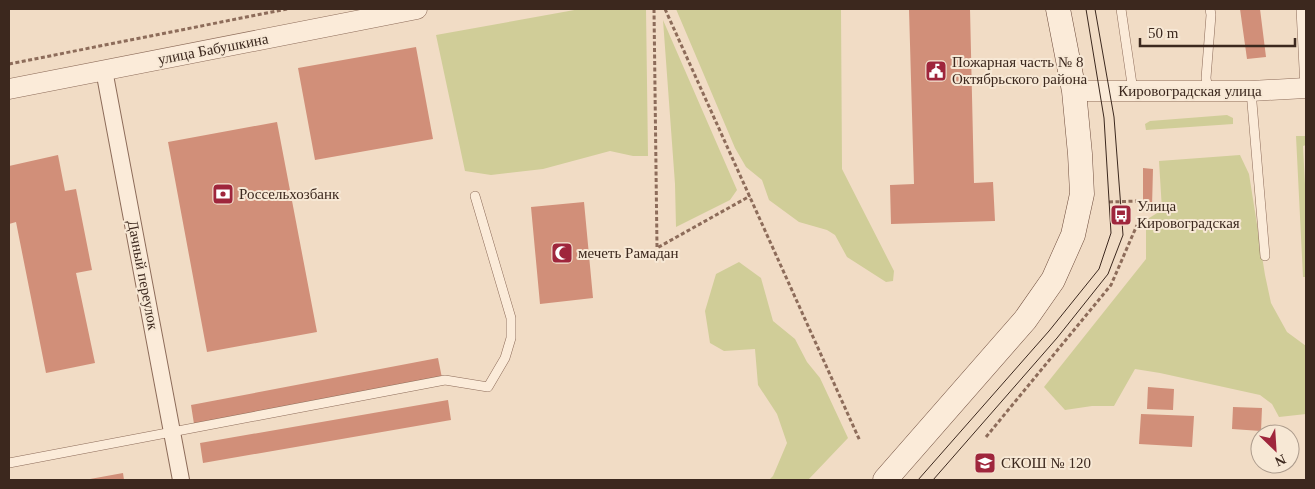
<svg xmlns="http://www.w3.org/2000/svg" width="1315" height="489" viewBox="0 0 1315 489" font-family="'Times New Roman',serif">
<rect width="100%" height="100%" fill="#f1dcc5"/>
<path fill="#d0cd98" d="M580 9H646L648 156H633L610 151 543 169 491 175 465 171 436 35Z
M676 9H841L842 169 894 271 893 281 886 282 847 257 835 235 827 230 799 222 769 200 762 180 746 167 735 148Z
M663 20 737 190 730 200 676 227 675 184Z
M1227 115 1233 118V124L1146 130 1145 124 1150 121Z
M1296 136H1306V145L1303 146 1306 203V277H1303Z
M1240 155 1249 174 1265 275 1271 303 1287 332 1306 346V414L1279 417 1272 404 1260 395 1160 373 1135 369 1114 406H1092L1065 410 1044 387 1146 259V220L1162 210 1159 161Z
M739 262 761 278 773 321 795 339 807 362 820 378 848 438 808 480H769L773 476 787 443 777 414 758 385 755 349 724 351 710 343 705 311 716 274Z"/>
<path fill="#d18f79" d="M909 9H970L974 183 993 182 995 221 891 224 890 185 914 184Z
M1240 9H1260L1266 57 1247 59Z
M416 47 433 139 315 160 298 68Z
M277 122 317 332 207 352 168 142Z
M58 155 65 191 76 189 92 270 76 273 95 363 46 373 16 222 9 224V166Z
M1143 168 1153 169 1152 207 1143 208Z
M584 202 593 298 540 304 531 207Z
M438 358 442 378 194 424 191 405Z
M1148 387 1174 389 1173 410 1147 409Z
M448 400 451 420 203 463 200 443Z
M1233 407 1262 408 1261 431 1232 429Z
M1141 414 1194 416 1192 447 1139 444Z
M123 473 124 480H90V479Z"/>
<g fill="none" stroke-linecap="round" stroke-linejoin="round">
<g stroke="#8d6c5a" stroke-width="10">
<path id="service" d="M1121 9 1133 91
M1301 9 1305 88
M1208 91 1206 78 1211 15 1210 9
M1251 91 1265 256
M9 463 445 380 488 387 505 358 511 338V318L475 196"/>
</g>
<g stroke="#8d6c5a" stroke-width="18">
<path id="minor" d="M104 70 181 480"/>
</g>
<g stroke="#8d6c5a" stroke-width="21">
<path id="tertiary" d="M9 89 417 9
M1074 91H1251L1306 88"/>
</g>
<g stroke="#6f4d3d" stroke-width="25">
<path id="secondary" d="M885 480 1025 320 1053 280 1073 235 1082 194 1080 154 1074 91 1058 9"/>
</g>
<path stroke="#8d6c5a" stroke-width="3" stroke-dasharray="4 2.5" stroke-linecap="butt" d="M654 9 657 248 750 196
M665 9 860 441
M9 64 287 9
M1109 202 1138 201
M986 437 1111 285 1137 225"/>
<use href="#service" stroke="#fbebd9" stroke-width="9"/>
<use href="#minor" stroke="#fbebd9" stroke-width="16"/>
<use href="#tertiary" stroke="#fbebd9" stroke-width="20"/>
<use href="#secondary" stroke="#fbebd9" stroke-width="24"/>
<path stroke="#3c281e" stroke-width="1" d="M918 480 1049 331 1099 269 1111 233 1104 118 1086 9
M933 480 1057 338 1108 274 1123 235 1114 117 1095 9"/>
</g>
<defs>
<g id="civic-square" transform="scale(1.125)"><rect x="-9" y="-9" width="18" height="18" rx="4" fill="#9f263c" stroke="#f7e8d5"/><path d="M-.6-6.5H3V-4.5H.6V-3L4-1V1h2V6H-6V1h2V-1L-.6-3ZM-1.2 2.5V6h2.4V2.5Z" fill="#fff"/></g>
<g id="bank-square" transform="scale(1.125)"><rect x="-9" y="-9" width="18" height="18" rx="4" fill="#9f263c" stroke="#f7e8d5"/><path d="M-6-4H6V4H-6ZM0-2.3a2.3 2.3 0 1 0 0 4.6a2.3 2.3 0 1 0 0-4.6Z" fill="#fff"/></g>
<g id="bus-square" transform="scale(1.125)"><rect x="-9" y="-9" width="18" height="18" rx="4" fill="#9f263c" stroke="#f7e8d5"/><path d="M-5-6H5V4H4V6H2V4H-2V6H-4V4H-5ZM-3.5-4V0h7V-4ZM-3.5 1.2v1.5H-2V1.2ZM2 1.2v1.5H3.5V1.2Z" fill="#fff"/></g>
<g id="mosque-square" transform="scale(1.125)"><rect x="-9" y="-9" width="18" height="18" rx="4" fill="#9f263c" stroke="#f7e8d5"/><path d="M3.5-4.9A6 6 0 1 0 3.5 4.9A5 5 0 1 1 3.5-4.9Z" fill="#fff"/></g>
<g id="school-square" transform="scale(1.125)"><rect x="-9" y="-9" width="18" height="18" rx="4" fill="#9f263c" stroke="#f7e8d5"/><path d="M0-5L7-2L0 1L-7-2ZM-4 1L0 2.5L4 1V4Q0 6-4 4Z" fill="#fff"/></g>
</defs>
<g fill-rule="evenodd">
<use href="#civic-square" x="936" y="71"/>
<use href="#bank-square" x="223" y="194"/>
<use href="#bus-square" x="1121" y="215"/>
<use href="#mosque-square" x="562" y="253"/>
<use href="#school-square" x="985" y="463"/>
</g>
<g text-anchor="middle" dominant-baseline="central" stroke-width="4" stroke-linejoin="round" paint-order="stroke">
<g font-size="15" fill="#3c281e" stroke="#f7e8d5">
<text transform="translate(213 49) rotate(-11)">улица Бабушкина</text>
<text x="1190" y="91">Кировоградская улица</text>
<text transform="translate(143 275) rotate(79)">Дачный переулок</text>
</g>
<g font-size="15" fill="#3c281e" stroke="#f7e8d5" text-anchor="start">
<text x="952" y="62">Пожарная часть № 8<tspan x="952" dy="17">Октябрьского района</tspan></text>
<text x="239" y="194">Россельхозбанк</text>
<text x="1137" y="206">Улица<tspan x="1137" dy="17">Кировоградская</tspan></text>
<text x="578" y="253">мечеть Рамадан</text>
<text x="1001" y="463">СКОШ № 120</text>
</g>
</g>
<rect width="1315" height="489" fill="none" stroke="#3c281e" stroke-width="20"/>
<g transform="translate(1275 449) rotate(155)"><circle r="24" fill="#f7e8d5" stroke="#ac9b8c"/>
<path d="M0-4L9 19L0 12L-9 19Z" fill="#9f263c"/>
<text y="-8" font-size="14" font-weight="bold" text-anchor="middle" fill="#3c281e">N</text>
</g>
<path d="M1140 38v8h155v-8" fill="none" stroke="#3c281e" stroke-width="2.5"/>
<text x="1148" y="38" font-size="15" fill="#3c281e" stroke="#f7e8d5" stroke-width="4" paint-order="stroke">50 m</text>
</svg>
